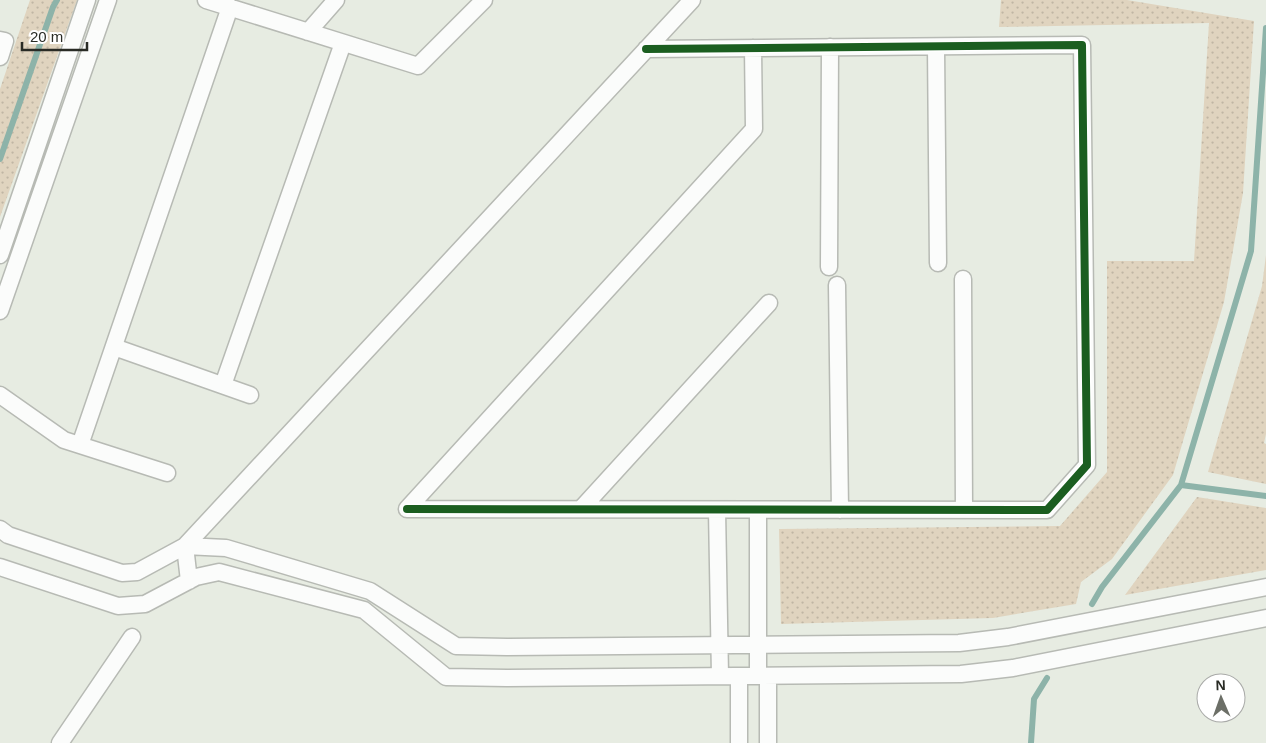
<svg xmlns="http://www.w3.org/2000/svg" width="1266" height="743" viewBox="0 0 1266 743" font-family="Arial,sans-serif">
<defs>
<pattern id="garden-dots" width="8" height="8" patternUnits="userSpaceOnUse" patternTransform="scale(1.25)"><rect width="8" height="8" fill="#e0d4bf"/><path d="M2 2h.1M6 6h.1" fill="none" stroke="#c0b6a4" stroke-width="1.8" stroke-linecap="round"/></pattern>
</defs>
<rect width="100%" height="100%" fill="#e7ece2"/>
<path fill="url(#garden-dots)" d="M30 0H77L0 217V89Z
M1001 0H1127L1254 21 1243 193 1224 302 1173 475 1112 559 1081 582 1076 604 993 618 781 624 779 529 1060 526 1107 472V261H1194L1209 23 999 27Z
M1266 255V434L1264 443 1266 444V484L1208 472 1262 286Z
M1197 497 1266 508V570L1125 595Z"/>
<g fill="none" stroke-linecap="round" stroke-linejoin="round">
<path stroke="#8db3a9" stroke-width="6" d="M0 159 53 7 57 0
M1181 485 1251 251 1266 28
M1092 604 1102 587 1181 485 1266 496
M1031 743 1034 699 1047 678"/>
<g stroke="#b7bab4" stroke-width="19">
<path id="street" d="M206 0 418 66 484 0
M308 32 336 0
M0 40 5 41 0 57
M936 47 938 263
M0 255 87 0
M829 267 830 47
M963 279 964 510
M837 285 840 510
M0 311 108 0
M114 347 250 395
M223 385 343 43
M0 395 64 440 167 473
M80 445 230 7
M407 509 1047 510 1087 465 1082 45 646 49
M407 509 754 129 753 48
M581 509 769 303
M717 510 720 676
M758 510V676
M0 529 8 535 122 573 137 572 185 546 226 548 370 591 456 646 507 647 959 643 1008 637 1266 587
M0 567 118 606 145 604 196 577 219 572 364 610 446 677 507 678 961 674 1013 668 1266 618
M189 581 185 546 692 0
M60 743 132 637
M739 743V676
M768 743V676"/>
</g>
<use href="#street" stroke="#fbfcfb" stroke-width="16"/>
<g stroke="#fff" stroke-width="11">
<path id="cycleway" d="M407 509 1047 510 1087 465 1082 45 646 49"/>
</g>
<use href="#cycleway" stroke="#1b5e20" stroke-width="8"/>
</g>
<g transform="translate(1221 698) rotate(358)"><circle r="24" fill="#ffffff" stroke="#a9aaa8"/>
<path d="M0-4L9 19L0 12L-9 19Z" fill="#6c6f67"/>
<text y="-8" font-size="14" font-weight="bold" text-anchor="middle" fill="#292b25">N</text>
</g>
<path d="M22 42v8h65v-8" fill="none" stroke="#292b25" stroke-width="2.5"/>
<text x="30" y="42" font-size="15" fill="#292b25" stroke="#ffffff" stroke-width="4" paint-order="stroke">20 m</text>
</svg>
